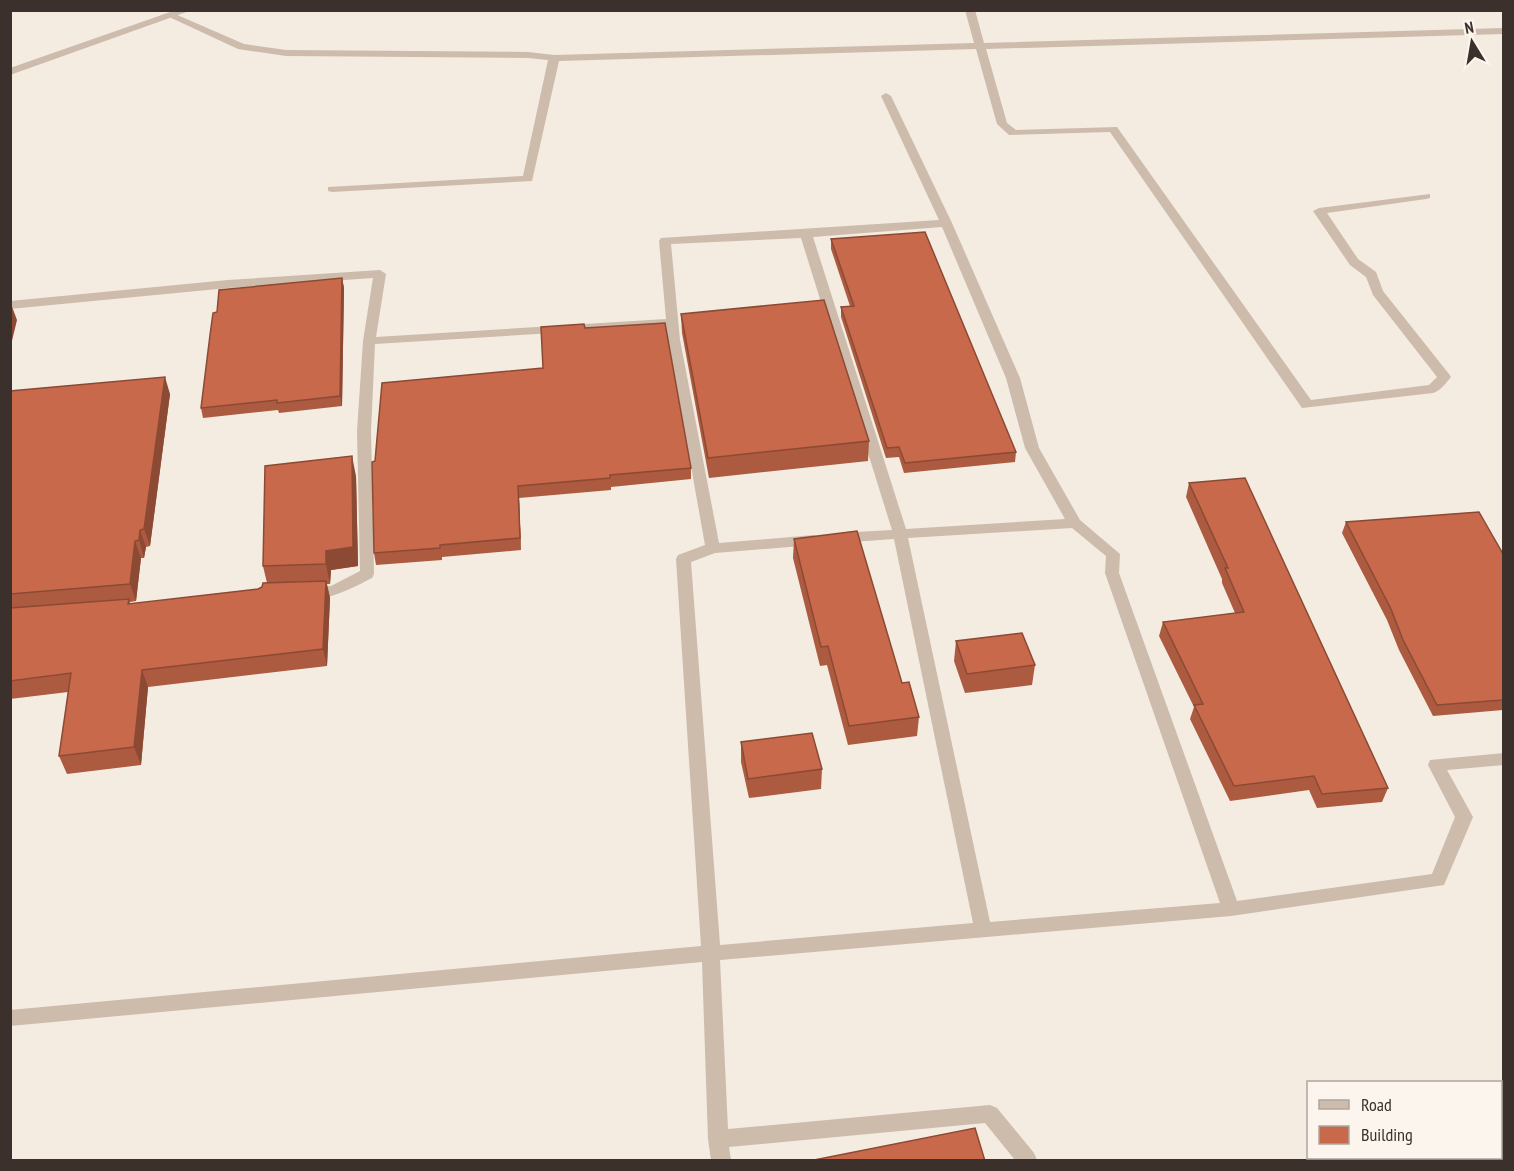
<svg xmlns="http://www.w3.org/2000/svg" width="1514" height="1171" viewBox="0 0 1514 1171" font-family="'PT Sans Narrow',sans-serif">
<rect width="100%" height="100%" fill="#f4ebe1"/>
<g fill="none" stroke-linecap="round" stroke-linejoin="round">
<path fill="#cdbbac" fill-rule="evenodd" d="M965 10H975L984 43 1504 28V34L986 49 1007 123 1016 130 1117 127 1311 400 1429 385 1437 377 1373 295 1366 277 1350 265 1313 211 1319 208 1430 194V198L1426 199 1327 213 1358 259 1376 272 1383 291 1449 374 1451 377C1446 383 1440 391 1433 393L1302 408 1110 132 1009 135 997 124 976 49 559 61 532 181 332 192 328 191V187L523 176 548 60 528 58 286 56 238 49 167 16 175 14 244 44 286 50 528 52 554 55 974 43Z
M886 93 891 96 952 223 1020 378 1039 448 1080 520 1120 554 1119 573 1237 901 1432 874 1455 817 1428 765 1430 760 1504 753V765L1447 770 1473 817 1444 885 1231 916 720 960 728 1129 990 1105 997 1108 1034 1153 1037 1160H1015L985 1123 729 1147 731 1160H711L708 1139 702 962 10 1026V1010L701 946 676 559 678 555 705 545 666 326 375 344 371 431 374 574 372 578C358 585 314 610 301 592L304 588 331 586 360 571 357 431 363 341 373 278 228 288 10 309V301L228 280 380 270 386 274 376 337 666 319 659 241 661 238 939 220 881 96ZM942 227 1006 378 1025 448 1065 519 906 529 813 237ZM801 238 892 530 838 533 831 538 838 543 894 539 973 923 720 945 691 562 715 553 814 545 821 540 814 535 719 543 680 340 671 244ZM1072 528 1106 556 1105 573 1220 903 990 922 908 538Z"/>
<path fill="#cdbbac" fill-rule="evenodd" d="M176 10H192L10 75V68Z"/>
</g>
<path fill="#ac5a40" d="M831 239 1016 452 1015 462 904 473 899 457 886 458 841 317V307L850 306 831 249Z
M342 278 344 288 342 406 279 413 278 410 203 418 201 408 217 312Z
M681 314 869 441 868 461 709 478 682 333Z
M585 328 691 468V479L611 487V490L519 498 521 550 442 557V560L376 565 374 553 375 461 543 368Z
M10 391 170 394 150 546 146 547 144 558H141L136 601 130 602V604L258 589 262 587 267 583 263 566 356 476 358 566 331 570 330 584H327L330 598 327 666 148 687 141 765 67 774 59 756 68 692 10 699Z
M1189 483 1388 788 1382 802 1317 808 1309 790 1230 801 1190 719 1194 707 1159 636 1163 622 1235 613 1222 583V579L1186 497Z
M1346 522 1503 554V710L1433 716 1399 650 1387 620 1342 533Z
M794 539 902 683 919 717 917 736 848 745 827 665 820 666 793 558Z
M956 641 1035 665 1032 685 965 693 954 661Z
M741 742 822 769 821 789 749 798 741 762Z"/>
<path fill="#8c4a34" d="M342 278 344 288 342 406 340 396Z
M11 304 17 320 10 349V305Z
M165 377 170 394 150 546 144 529Z
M352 456 356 476 358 566 331 570 330 584 326 564V551Z
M518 486 519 498 521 550 520 538Z
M140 530 146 547 144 558 139 540Z
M135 541 141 558 136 601 130 584Z
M326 581 330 598 327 666 323 649Z
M142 670 148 687 141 765 134 747Z"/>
<path fill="#c8694b" stroke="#8c4a34" stroke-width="1.5" d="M925 232 1016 452 905 463 899 447 887 448 841 307 854 306 831 239Z
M342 278 340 396 277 403V400L201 408 210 335 213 313 217 312 219 290Z
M824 300 869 441 708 458 681 314Z
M665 323 691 468 610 475V478L518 486 520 538 440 545V548L374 553 372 462 375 461 382 383 543 368 541 327 584 324 585 328Z
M165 377 144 529 140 530 139 540 135 541 130 584 10 594V391Z
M352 456 353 547 326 551V564L263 566 265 466Z
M1245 478 1388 788 1322 794 1314 776 1234 786 1194 705 1203 704 1163 622 1244 612 1225 568H1228L1189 483Z
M1479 512 1503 554V700L1437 705 1403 640 1391 609 1346 522Z
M857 531 902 683 909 682 919 717 849 726 828 646 821 647 794 539Z
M326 581 323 649 142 670 134 747 59 756 71 673 10 681V608L129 599 128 604 258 589 262 587 263 583Z
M1022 633 1035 665 967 674 956 641Z
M812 733 822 769 748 779 741 742Z
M975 1128 985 1161H809Z"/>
<rect width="1514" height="1171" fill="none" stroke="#3b302b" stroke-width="24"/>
<rect x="1307" y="1081" width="195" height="78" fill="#fbf5ee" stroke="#aea6a0" stroke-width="1.5"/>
<rect x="1319" y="1100" width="30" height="9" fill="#cdbbac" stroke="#aea6a0" stroke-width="1.5"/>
<text x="1361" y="1111" font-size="18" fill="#3b302b">Road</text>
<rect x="1319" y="1126" width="30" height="18" fill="#c8694b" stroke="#aea6a0" stroke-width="1.5"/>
<text x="1361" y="1141" font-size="18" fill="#3b302b">Building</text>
<g transform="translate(1472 42) rotate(349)" stroke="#fbf5ee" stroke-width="4.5" paint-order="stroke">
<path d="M0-4.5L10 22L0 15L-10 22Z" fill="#3b302b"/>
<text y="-9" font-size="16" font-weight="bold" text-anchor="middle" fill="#3b302b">N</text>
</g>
</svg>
